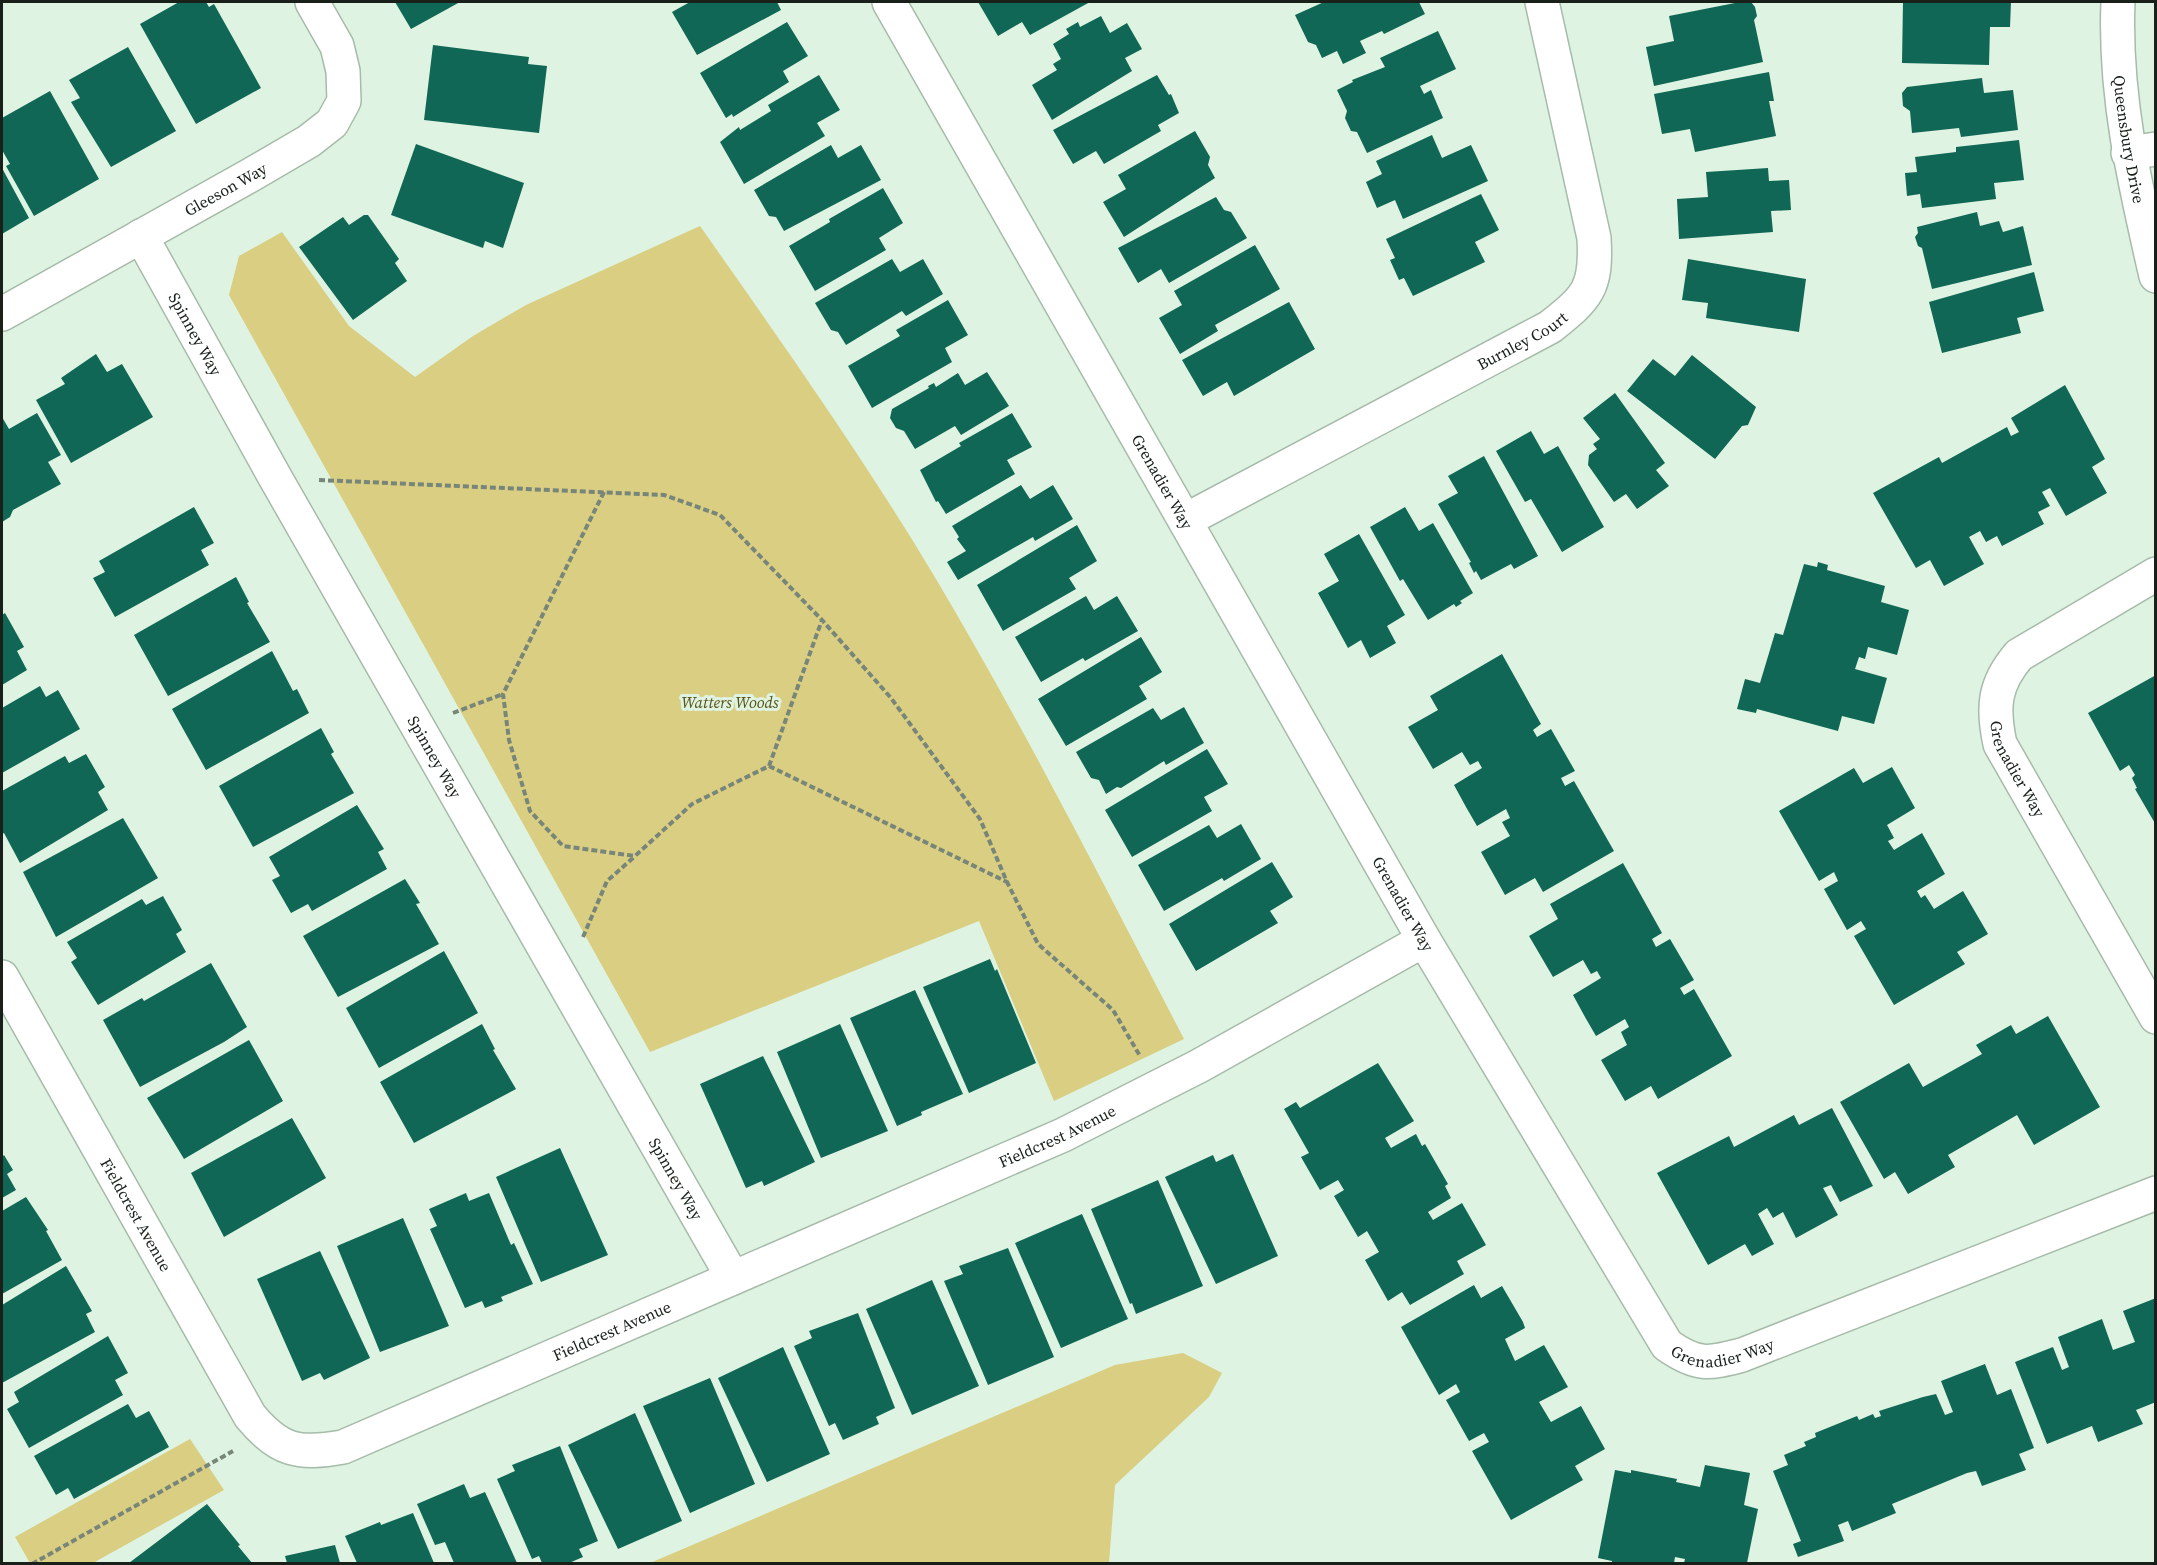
<svg xmlns="http://www.w3.org/2000/svg" width="2157" height="1565" viewBox="0 0 2157 1565" font-family="'Source Serif 4',serif">
<rect width="100%" height="100%" fill="#def3e1"/>
<path fill="#d9ce81" d="M700 226C780 340 861 454 933 574 1023 725 1103 883 1184 1039L1054 1101 979 921 650 1052 229 295 239 256 282 232 349 326 415 377 473 336 526 305Z
M1183 1353 1222 1373 1209 1397 1115 1485 1109 1563H650L1115 1365Z
M190 1439 224 1490 93 1563H30L15 1537Z"/>
<path fill="#106755" d="M179 2H206L209 7 214 4 261 88 196 124 140 24Z
M395 2H460L411 29Z
M690 2H777L781 10 697 55 672 12Z
M978 2H1090L1030 35 1022 22 998 36Z
M1324 2H1419L1425 14 1384 34 1382 31 1360 41 1366 53 1343 64 1337 51 1322 58 1316 45 1308 42 1295 15Z
M1740 2H1751L1755 7 1757 16 1754 20 1763 62 1654 86 1646 47 1674 41 1669 16Z
M1903 2H2011L2010 27H1990L1989 65 1902 63Z
M1101 16 1110 33 1127 23 1142 49 1125 58 1132 71 1052 120 1032 85 1057 70 1053 64 1061 59 1053 44 1069 34 1066 29 1078 22 1080 27Z
M787 22 808 56 783 71 789 82 733 117 732 114 726 118 700 73Z
M1438 31 1456 69 1420 86 1424 94 1431 90 1443 118 1367 153 1357 132 1351 131 1345 118 1347 111 1337 90 1353 82 1352 80 1385 67 1380 58Z
M433 45 529 57 528 64 547 66 539 133 424 120Z
M128 47 176 131 111 167 71 102 80 98 69 80Z
M1769 72 1774 101H1769L1776 136 1695 152 1690 129 1662 134 1654 94Z
M819 75 840 110 817 123 825 136 744 184 720 142 739 127 740 130 771 111 768 105Z
M1157 75 1169 95 1171 94 1179 113 1158 125 1161 131 1104 164 1096 151 1073 164 1053 130Z
M1982 78 1984 93 2013 90 2018 130 1961 137 1959 128 1912 133 1910 111 1903 106 1902 93 1907 87Z
M50 91 99 179 34 216 6 166 10 164 2 150V118Z
M1195 131 1210 157 1208 165 1215 178 1124 237 1103 202 1126 189 1118 175Z
M1432 135 1442 158 1471 145 1488 181 1403 219 1395 200 1377 208 1366 182 1382 174 1376 161Z
M2019 140 2024 180 1994 183 1996 199 1922 208 1920 194 1907 196 1905 173 1917 172 1915 157 1956 152V147Z
M416 144 524 183 503 248 485 241 483 248 391 215Z
M831 145 838 158 861 145 881 180 784 231 776 217 769 216 754 190Z
M2 168 29 218 2 234Z
M1768 168 1769 181 1789 180 1791 210 1771 211 1773 232 1679 239 1677 199 1708 197 1706 172Z
M883 188 903 223 879 238 886 250 815 291 789 246 830 222 829 219Z
M1481 194 1499 230 1475 242 1485 262 1413 296 1404 278 1399 280 1390 260 1395 258 1386 239Z
M1216 197 1224 210 1231 212 1247 238 1169 283 1161 269 1138 283 1118 248Z
M1977 212 1980 226 1999 221 2003 232 2023 226 2032 265 1932 289 1922 248 1918 246 1915 237 1918 233 1917 227Z
M364 215H368L399 259 395 263 407 281 353 320 299 247 343 217 349 225Z
M1255 245 1280 289 1215 325 1218 331 1180 354 1159 318 1182 305 1174 291Z
M892 259 900 272 923 259 943 294 906 316 902 311 846 345 838 332 831 330 815 303Z
M1688 259 1806 279 1799 332 1706 318 1708 303 1682 300Z
M2034 272 2044 311 2017 318 2021 333 1942 353 1929 302Z
M948 300 968 335 945 348 952 362 872 408 848 366 900 336 896 330Z
M1289 302 1315 349 1234 396 1227 382 1203 396 1182 360Z
M96 354 107 372 122 364 153 417 71 463 36 400 65 384 61 378Z
M1692 355 1756 407 1748 425 1742 426 1715 459 1627 391 1653 359 1675 376Z
M987 372 1009 406 961 435 955 426 915 449 904 431 896 428 890 418 892 409 929 388 928 386 934 383 936 387 958 373 965 385Z
M2065 385 2105 459 2092 467 2107 493 2066 516 2050 488 2042 492 2050 506 2038 512 2044 524 2002 546 1997 536 1986 542 1980 531 1969 537 1984 564 1944 586 1930 560 1916 568 1873 493 1939 457 1942 463 2007 427 2011 436 2019 432 2011 418Z
M1615 393 1665 463 1656 470 1669 486 1637 509 1626 494 1614 502 1588 465 1589 455 1597 449 1593 444 1600 439 1583 418Z
M37 413 61 455 48 462 61 484 13 510 10 517 2 522V417L9 429Z
M1012 413 1032 447 1007 460 1015 474 946 514 938 501 936 502 920 470 961 446 959 443Z
M1531 431 1544 454 1558 446 1604 527 1562 552 1531 499 1525 502 1496 451Z
M1484 456 1538 556 1514 569 1511 564 1481 580 1476 571 1474 573 1469 563 1471 562 1438 504 1458 493 1448 476Z
M1021 485 1030 499 1053 485 1073 519 1035 541 1033 537 958 580 947 562 966 551 957 539 959 537 952 526Z
M194 507 214 543 201 550 209 565 115 617 93 578 105 572 99 561Z
M1405 507 1419 531 1433 523 1473 593 1460 601 1462 603 1456 607 1454 604 1428 620 1403 579 1400 581 1370 527Z
M1077 525 1097 561 1069 578 1076 589 1003 631 977 585Z
M1359 534 1405 615 1387 626 1396 643 1370 658 1361 640 1348 648 1318 593 1339 581 1324 554Z
M1818 562 1828 565 1827 570 1885 586 1881 602 1909 610 1897 655 1868 647 1865 659 1859 657 1855 669 1887 678 1874 724 1842 716 1838 731 1757 709 1756 713 1737 709 1745 679 1760 683 1775 633 1783 635 1804 564 1817 567Z
M236 577 249 602 247 603 270 642 168 696 134 635Z
M1086 596 1094 610 1117 596 1138 631 1085 661 1083 658 1041 682 1015 637Z
M5 613 24 647 17 651 27 670 2 685V615Z
M1141 637 1162 672 1139 686 1147 699 1066 746 1038 699Z
M272 651 293 691 297 689 309 713 206 770 172 709Z
M1502 654 1541 724 1533 730 1537 737 1551 729 1575 771 1561 778 1565 786 1574 781 1614 851 1543 892 1535 878 1505 895 1481 852 1510 836 1502 822 1510 818 1506 809 1477 826 1466 807 1454 785 1482 768 1478 761 1470 765 1462 752 1433 769 1408 727 1438 710 1430 696Z
M2156 675V825L2135 789 2137 788 2132 778 2135 775 2129 765 2120 771 2088 713Z
M40 686 46 697 58 690 80 729 2 773V708Z
M1184 707 1204 743 1166 765 1164 761 1121 788 1117 787 1106 794 1099 780 1091 778 1076 752 1153 708 1161 720Z
M321 728 334 752 331 754 354 793 253 847 219 786Z
M1207 749 1228 784 1204 797 1212 811 1132 857 1105 810Z
M86 754 105 787 98 792 108 810 20 863 4 833 2 834V791L65 756 69 763Z
M1892 767 1915 808 1887 825 1894 838 1888 841 1894 850 1922 833 1945 874 1917 891 1921 898 1925 895 1934 909 1963 891 1988 934 1957 952 1965 964 1894 1005 1854 936 1866 929 1861 921 1847 930 1824 889 1838 881 1834 872 1819 881 1779 811 1854 768 1863 783Z
M357 805 384 849 378 852 387 869 312 911 308 904 291 913 272 880 280 876 269 857Z
M123 818 158 878 56 937 23 872Z
M1241 824 1261 859 1224 881 1222 878 1164 911 1138 865 1209 825 1217 838Z
M1272 862 1293 897 1270 911 1278 923 1196 971 1169 924Z
M1623 863 1662 933 1652 939 1656 947 1670 939 1694 980 1680 988 1684 995 1694 989 1732 1056 1658 1099 1651 1086 1625 1101 1601 1060 1627 1045 1621 1032 1629 1027 1625 1019 1596 1036 1585 1017 1573 995 1601 978 1597 971 1591 974 1583 960 1553 977 1529 936 1558 919 1550 904Z
M405 879 420 903 416 904 439 944 338 997 303 936Z
M163 896 182 930 176 934 186 952 98 1005 71 962 77 958 67 942 142 899 146 905Z
M444 951 478 1013 379 1068 346 1008Z
M990 959 995 971 997 969 1036 1063 969 1093 923 987Z
M211 963 247 1027 224 1042 140 1087 103 1020 142 998 144 1001Z
M915 990 963 1094 921 1112 922 1115 897 1126 850 1018Z
M2048 1016 2100 1107 2034 1145 2017 1115 1948 1155 1955 1167 1908 1194 1895 1172 1884 1179 1840 1102 1909 1063 1923 1087 1982 1054 1976 1045 2011 1025 2016 1034Z
M482 1024 495 1049 493 1050 516 1089 414 1143 380 1082Z
M840 1024 888 1131 821 1158 777 1052Z
M249 1040 283 1101 184 1159 147 1098Z
M763 1056 815 1162 764 1186 762 1181 746 1188 700 1084Z
M1378 1063 1414 1121 1385 1138 1391 1148 1416 1134 1422 1146 1425 1144 1448 1184 1445 1186 1451 1198 1428 1212 1433 1220 1462 1203 1486 1245 1457 1261 1464 1274 1410 1305 1402 1292 1388 1301 1365 1260 1379 1252 1367 1231 1358 1237 1334 1196 1344 1190 1338 1180 1320 1190 1301 1157 1309 1153 1284 1109 1296 1102 1300 1108Z
M1832 1108 1873 1186 1840 1202 1831 1185 1823 1188 1838 1215 1796 1238 1783 1212 1773 1218 1767 1208 1758 1214 1774 1244 1752 1256 1745 1244 1708 1265 1657 1173 1729 1136 1734 1147 1794 1115 1799 1125Z
M292 1118 326 1178 224 1237 191 1173Z
M560 1148 608 1255 541 1282 496 1177Z
M1233 1154 1278 1256 1216 1284 1165 1177 1213 1155 1216 1162Z
M4 1155 13 1170 7 1174 16 1190 2 1198V1157Z
M1158 1180 1203 1286 1136 1314 1132 1303 1130 1304 1091 1209Z
M466 1193 469 1201 489 1193 511 1245 514 1243 533 1284 501 1297 503 1301 485 1308 482 1301 465 1308 430 1229 437 1226 429 1209Z
M26 1197 48 1230 46 1231 62 1260 2 1294V1211Z
M1082 1214 1128 1319 1061 1348 1015 1243Z
M403 1218 449 1326 380 1352 337 1246Z
M1008 1248 1054 1357 988 1385 944 1281 963 1274 959 1266Z
M320 1251 370 1358 324 1380 320 1373 302 1381 257 1279Z
M66 1266 92 1311 86 1314 95 1332 2 1383V1305Z
M932 1280 979 1386 912 1415 866 1309Z
M1474 1285 1481 1298 1502 1286 1523 1322 1525 1328 1505 1339 1515 1361 1544 1345 1568 1387 1539 1402 1551 1422 1581 1406 1605 1449 1575 1466 1583 1480 1511 1520 1472 1451 1489 1442 1484 1433 1469 1441 1446 1400 1460 1392 1456 1384 1439 1395 1401 1327Z
M2156 1298V1402L2136 1410 2143 1424 2098 1442 2092 1426 2047 1444 2015 1362 2053 1347 2062 1370 2069 1367 2058 1337 2102 1319 2113 1350 2135 1342 2123 1311Z
M858 1313 895 1408 876 1417 879 1424 843 1440 835 1423 829 1426 794 1346 812 1338 809 1331Z
M108 1336 128 1373 115 1380 123 1395 29 1448 7 1409 19 1402 14 1392Z
M783 1347 830 1454 767 1482 718 1378Z
M1985 1364 1997 1395 2011 1389 2034 1448 2019 1454 2026 1470 1982 1486 1976 1471 1967 1473 1892 1504 1896 1513 1852 1531 1848 1521 1838 1525 1844 1541 1798 1557 1793 1544 1801 1541 1773 1471 1788 1465 1784 1455 1806 1446 1804 1442 1816 1437 1815 1433 1857 1416 1859 1420 1873 1414 1875 1418 1881 1416 1879 1411 1923 1397 1936 1394 1945 1415 1953 1412 1941 1381Z
M710 1378 755 1484 690 1513 643 1406Z
M128 1404 136 1418 149 1411 169 1447 74 1499 68 1488 56 1495 34 1456Z
M635 1413 682 1521 618 1549 568 1445Z
M560 1446 598 1541 579 1549 583 1557 569 1563H542L539 1556 532 1559 497 1479 515 1471 512 1465Z
M1705 1465 1750 1473 1744 1505 1758 1509 1747 1563H1684L1685 1559 1675 1557 1674 1563H1612V1561L1598 1558 1615 1470 1631 1473V1470L1677 1479 1676 1482 1700 1487Z
M464 1484 470 1498 485 1492 517 1563H454L445 1542 435 1545 417 1504Z
M207 1504 240 1545 238 1546 252 1563H129Z
M413 1513 434 1563H357L345 1536 380 1522 381 1525Z
M335 1545 340 1563H287L285 1556Z"/>
<g fill="none" stroke-linecap="round" stroke-linejoin="round">
<g stroke="#a7bbaa" stroke-width="36">
<g id="minor">
<path id="s1" d="M889 2 1424 940 1667 1345C1697 1366 1708 1364 1742 1355L2156 1193"/>
<path d="M2128 153 2156 149"/>
<path id="s2" d="M141 236 276 479 733 1278"/>
<path id="s3" d="M2 314 249 176 309 141 332 123 344 101 343 71 337 46 312 2"/>
<path id="s4" d="M1186 520 1550 327C1588 297 1597 288 1594 238L1542 2"/>
<path id="s5" d="M2156 574 2019 655C1994 684 1992 707 2000 744L2156 1017"/>
<path id="s6" d="M2 977 250 1416C279 1451 298 1455 343 1447L1063 1135 1199 1066 1424 940"/>
</g>
</g>
<g stroke="#a7bbaa" stroke-width="36">
<g id="tertiary">
<path id="s7" d="M2118 2C2114 96 2135 185 2156 276"/>
</g>
</g>
<path stroke="#78867a" stroke-width="4" stroke-dasharray="6 3" stroke-linecap="butt" d="M319 480 664 495 720 515 822 620 891 698 980 819 1007 882 1038 944 1113 1010 1140 1056
M604 492 503 694 509 740 530 811 563 846 635 856 692 804 769 766 822 620
M453 713 503 694
M769 766 1007 882
M583 937 607 881 634 857
M32 1564 233 1451"/>
<use href="#minor" stroke="#fff" stroke-width="33"/>
<use href="#tertiary" stroke="#fff" stroke-width="33"/>
</g>
<g text-anchor="middle" dominant-baseline="central" stroke-width="6" stroke-linejoin="round" paint-order="stroke">
<g font-size="16" fill="#19201a" stroke="#def3e1">
<text stroke="none"><textPath href="#s7" startOffset="138">Queensbury Drive</textPath></text>
<text stroke="none"><textPath href="#s3" startOffset="256">Gleeson Way</textPath></text>
<text stroke="none"><textPath href="#s2" startOffset="112">Spinney Way</textPath></text>
<text stroke="none"><textPath href="#s4" startOffset="381">Burnley Court</textPath></text>
<text stroke="none"><textPath href="#s1" startOffset="552">Grenadier Way</textPath></text>
<text stroke="none"><textPath href="#s2" startOffset="598">Spinney Way</textPath></text>
<text stroke="none"><textPath href="#s5" startOffset="284">Grenadier Way</textPath></text>
<text stroke="none"><textPath href="#s1" startOffset="1038">Grenadier Way</textPath></text>
<text stroke="none"><textPath href="#s6" startOffset="1388">Fieldcrest Avenue</textPath></text>
<text stroke="none"><textPath href="#s2" startOffset="1084">Spinney Way</textPath></text>
<text stroke="none"><textPath href="#s6" startOffset="273">Fieldcrest Avenue</textPath></text>
<text stroke="none"><textPath href="#s6" startOffset="902">Fieldcrest Avenue</textPath></text>
<text stroke="none"><textPath href="#s1" startOffset="1612">Grenadier Way</textPath></text>
</g>
<g font-size="16" font-style="italic" fill="#5a5114" stroke="#def3e1">
<text x="730" y="702">Watters Woods</text>
</g>
</g>
<rect width="2157" height="1565" fill="none" stroke="#19201a" stroke-width="6"/>
</svg>
